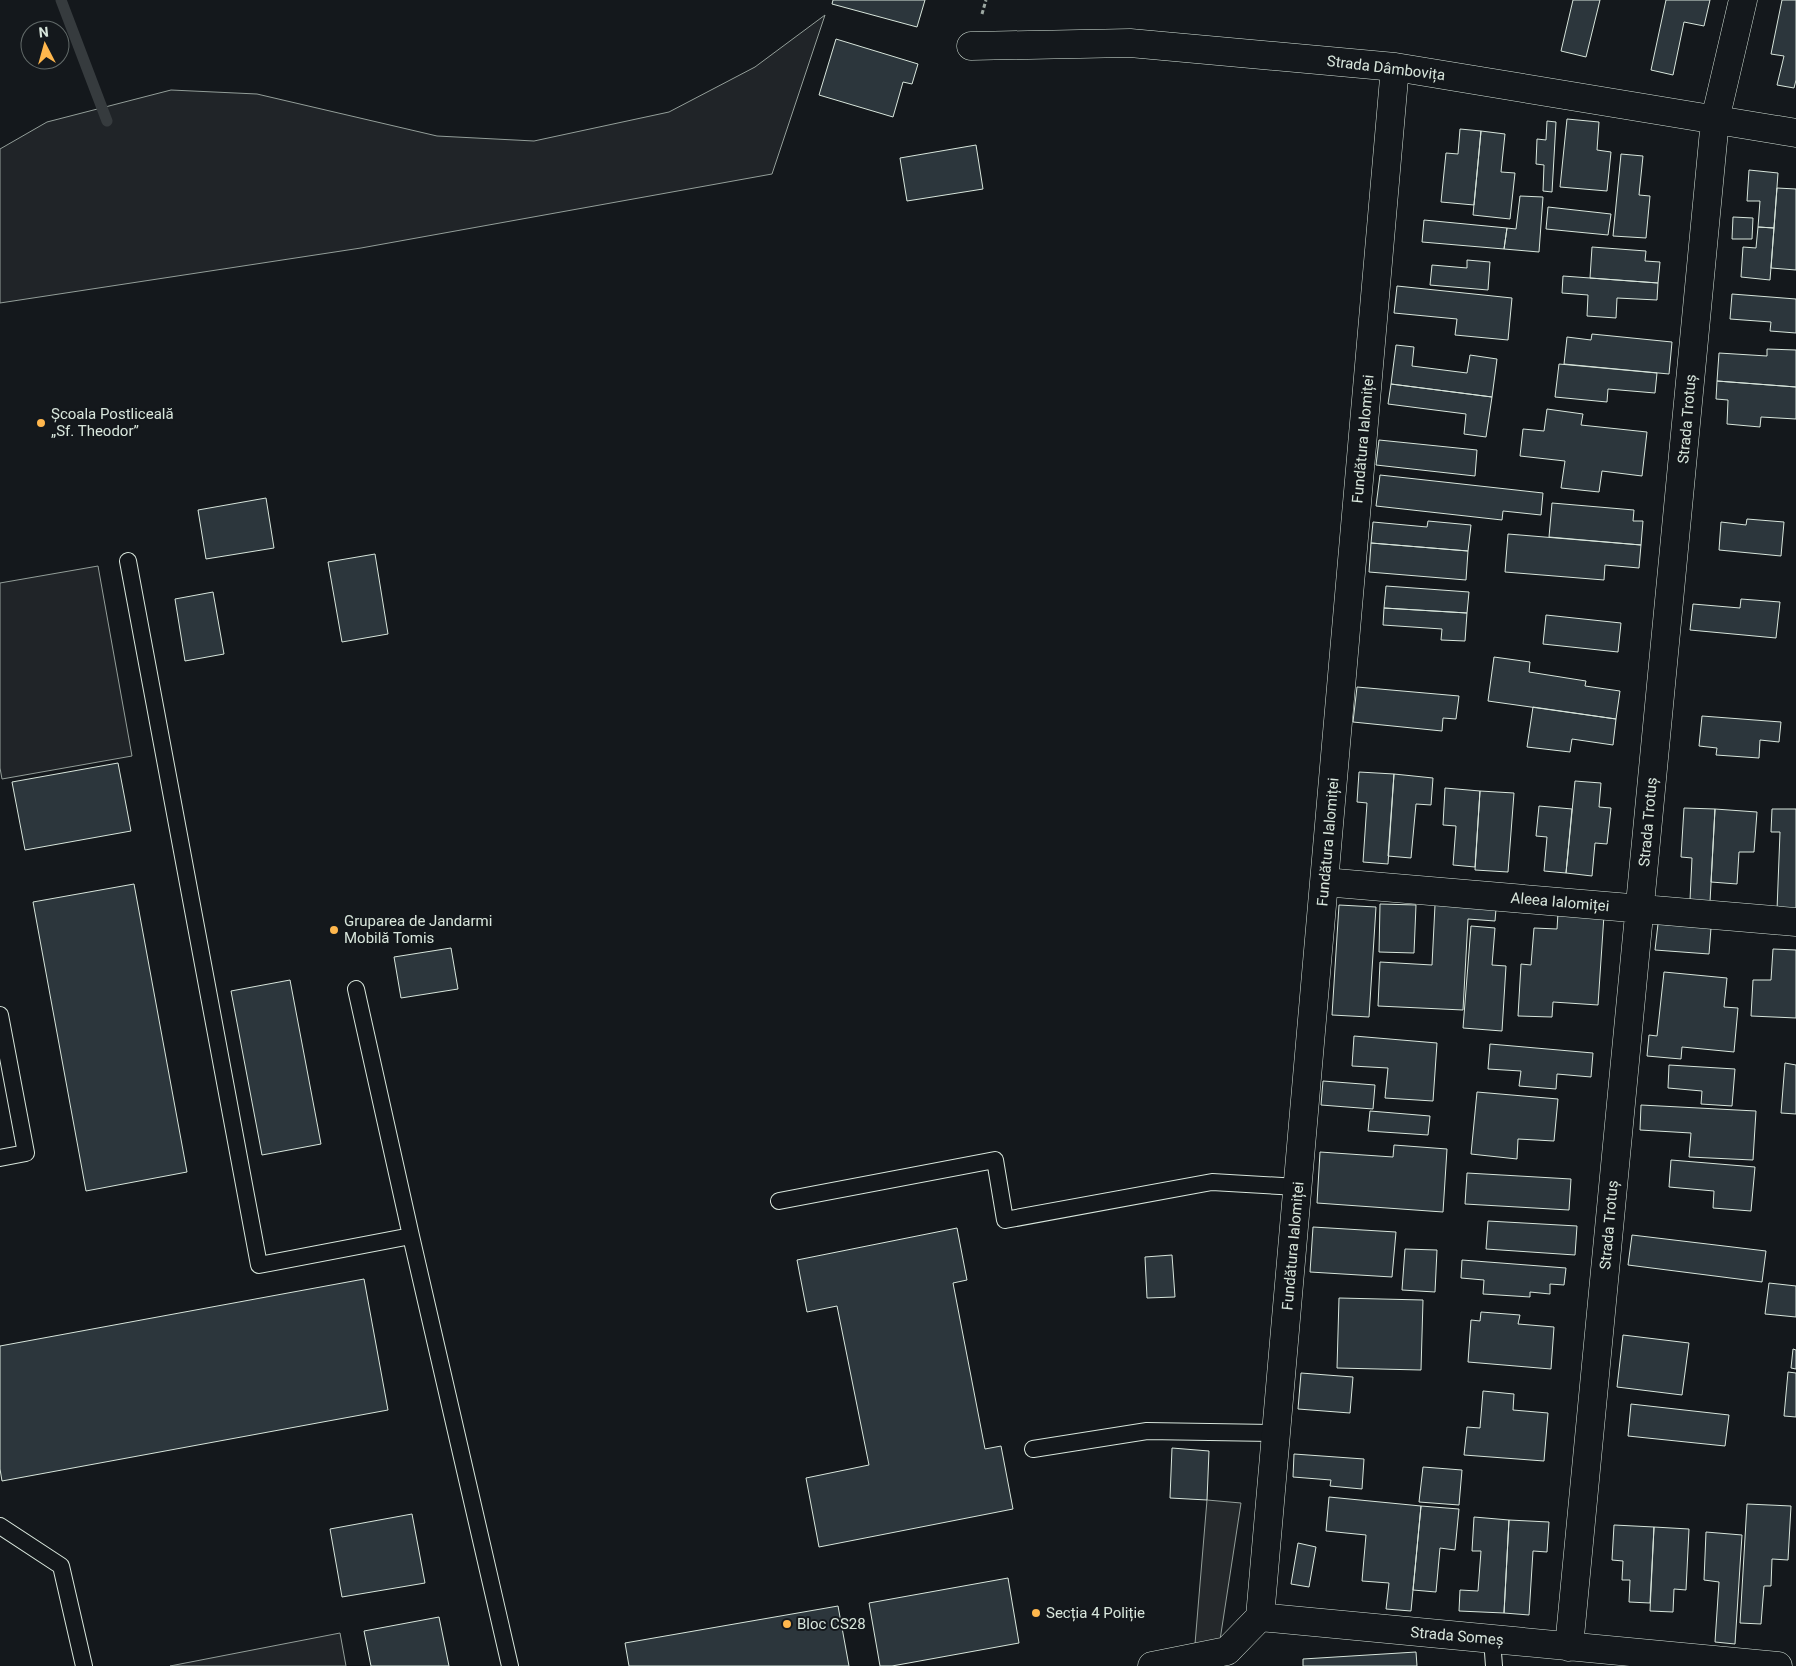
<svg xmlns="http://www.w3.org/2000/svg" width="1796" height="1666" viewBox="0 0 1796 1666" font-family="Roboto,sans-serif">
<rect width="100%" height="100%" fill="#14181c"/>
<path fill="#202428" stroke="#939e99" d="M825 15 772 174 361 248 0 303V149L47 122 171 90 257 94 437 136 534 141 669 112 755 67Z
M98 566 132 756 2 779 0 768V583Z
M340 1633 346 1666H170Z"/>
<path fill="#24282b" stroke="#939e99" d="M1207 1500 1241 1503 1220 1640 1195 1644Z"/>
<g fill="none" stroke-linecap="round" stroke-linejoin="round">
<path stroke="#363b3e" stroke-width="11" d="M61 0 107 121"/>
</g>
<path fill="#2c363c" stroke="#d8e6dc" d="M833 0H925L917 27 832 4Z
M1573 0H1600L1586 57 1561 51Z
M1666 0H1710L1704 26 1684 22 1673 75 1651 70Z
M1782 0H1796V80L1794 88 1777 85 1784 56 1771 54Z
M836 39 918 64 912 84 903 82 893 117 819 95Z
M1567 119 1599 122 1597 150 1611 152 1607 191 1560 187Z
M1547 121 1556 122 1552 192 1543 191 1544 165 1536 164 1537 139 1546 140Z
M1460 129 1481 131 1474 205 1441 202 1446 153 1458 154Z
M1481 131 1505 134 1501 172 1515 173 1510 219 1473 215Z
M976 145 983 189 907 201 900 158Z
M1621 154 1643 156 1639 195 1650 196 1646 238 1613 236Z
M1749 170 1778 173 1774 228 1758 227 1760 201H1747Z
M1777 188 1796 189V270L1771 268Z
M1520 196 1543 197 1539 252 1504 249 1507 228 1516 229Z
M1548 207 1611 214 1608 235 1546 229Z
M1733 217 1753 218 1752 239H1732Z
M1424 220 1507 228 1504 249 1422 242Z
M1758 227 1774 228 1770 280 1741 277 1743 247 1756 248Z
M1592 247 1646 251 1645 261 1660 262 1658 283 1590 278Z
M1467 260 1490 262 1488 290 1430 285 1432 265 1467 268Z
M1563 276 1658 283 1657 300 1617 298 1616 318 1587 316 1588 295 1562 293Z
M1397 286 1512 298 1508 340 1455 335 1457 319 1394 313Z
M1732 294 1796 299V333L1770 331 1771 322 1730 319Z
M1592 334 1672 342 1669 374 1564 364 1567 337 1591 340Z
M1396 345 1414 347 1412 366 1467 373 1470 355 1497 359 1492 397 1391 384Z
M1767 349 1796 350V387L1717 381 1719 353 1767 356Z
M1559 364 1657 373 1655 393 1608 389 1607 402 1555 397Z
M1717 381 1796 387V419L1761 417 1760 427 1727 424 1728 400 1716 399Z
M1391 384 1492 397 1486 437 1464 434 1466 414 1388 404Z
M1547 409 1583 414 1581 425 1647 432 1642 476 1602 471 1599 492 1561 488 1565 461 1520 456 1523 429 1544 431Z
M1379 440 1477 450 1475 476 1376 465Z
M1380 475 1543 493 1541 515 1503 511 1502 520 1376 506Z
M266 498 274 548 206 559 198 510Z
M1552 503 1634 510 1633 521H1643L1641 545 1549 537Z
M1747 519 1784 522 1781 556 1719 550 1721 522 1746 525Z
M1428 521 1471 525 1468 551 1371 543 1373 522 1427 527Z
M1508 534 1641 545 1639 568 1605 565 1604 580 1505 572Z
M1371 543 1468 551 1466 580 1369 572Z
M375 554 388 634 342 642 328 562Z
M1386 586 1469 592 1467 613 1384 608Z
M213 592 224 654 185 661 175 599Z
M1741 599 1780 602 1776 638 1690 630 1693 604 1740 608Z
M1384 608 1467 613 1465 641 1441 640 1442 629 1383 625Z
M1546 615 1621 623 1618 652 1543 644Z
M1494 657 1530 662 1529 672 1586 681 1585 686 1620 691 1616 719 1488 701Z
M1357 687 1459 696 1456 719 1443 718 1442 731 1353 722Z
M1533 707 1616 719 1613 745 1572 739 1570 752 1527 747Z
M1702 716 1781 722 1779 742 1760 740 1759 758 1716 755 1717 748 1699 746Z
M118 763 131 831 25 850 12 782Z
M1359 772 1394 774 1388 864 1363 862 1367 803 1357 802Z
M1394 774 1433 778 1431 805 1416 804 1411 858 1388 856Z
M1575 781 1601 783 1599 807 1611 808 1607 844 1595 843 1592 876 1566 873Z
M1445 788 1480 791 1475 867 1453 865 1456 826 1443 825Z
M1480 791 1514 793 1508 872 1475 870Z
M1539 806 1572 809 1566 873 1544 871 1547 837 1536 836Z
M1684 808 1715 809 1710 902 1690 900 1692 858 1681 857Z
M1715 809 1757 812 1754 852H1739L1737 884 1711 882Z
M1772 809H1796V911L1777 910 1780 832H1771Z
M134 884 187 1172 86 1191 33 902Z
M1380 904 1416 905 1414 953 1379 952Z
M1339 905 1376 907 1369 1017 1332 1015Z
M1435 905 1496 909 1495 921 1468 919 1463 1010 1378 1006 1380 962 1432 965Z
M1558 913 1604 915 1598 1005 1553 1002 1552 1017 1518 1016 1521 964 1531 965 1534 928 1557 929Z
M1658 924 1711 928 1709 954 1655 950Z
M1471 926 1495 928 1492 965 1506 966 1502 1031 1463 1028Z
M451 948 458 989 401 998 394 957Z
M1773 949 1796 950V1018L1751 1016 1753 980H1771Z
M1664 972 1727 978 1724 1007 1738 1008 1734 1052 1682 1047 1681 1059 1647 1056 1649 1035 1657 1036Z
M290 980 321 1144 262 1155 231 991Z
M1354 1036 1437 1043 1433 1101 1385 1098 1388 1068 1352 1066Z
M1490 1044 1593 1053 1591 1077 1557 1074 1556 1089 1519 1086 1521 1071 1488 1069Z
M1785 1063 1796 1065V1114L1781 1113Z
M1669 1065 1735 1069 1732 1106 1701 1104 1702 1091 1668 1088Z
M1323 1081 1375 1085 1373 1109 1321 1105Z
M1477 1092 1558 1099 1554 1141 1518 1139 1517 1159 1471 1154Z
M1641 1105 1756 1111 1753 1160 1689 1157 1691 1133 1640 1130Z
M1370 1111 1430 1116 1428 1135 1368 1131Z
M1394 1145 1447 1149 1443 1212 1317 1203 1320 1152 1393 1157Z
M1671 1160 1755 1167 1751 1211 1713 1208 1714 1191 1669 1187Z
M1467 1173 1571 1179 1569 1210 1465 1204Z
M1488 1221 1577 1226 1575 1255 1486 1249Z
M1313 1227 1396 1232 1392 1277 1310 1272Z
M957 1228 967 1280 953 1283 985 1449 1001 1446 1013 1509 819 1547 806 1478 869 1465 837 1306 807 1312 797 1260Z
M1632 1235 1766 1251 1762 1282 1628 1265Z
M1405 1249 1437 1250 1435 1292 1402 1290Z
M1172 1255 1175 1297 1147 1298 1145 1257Z
M1462 1260 1566 1268 1564 1285 1550 1284V1294L1530 1292V1297L1483 1294 1484 1280 1461 1278Z
M364 1279 388 1410 2 1481 0 1469V1346Z
M1769 1283 1796 1286V1317L1765 1314Z
M1339 1298 1423 1300 1421 1370 1337 1368Z
M1481 1312 1520 1315 1518 1324 1554 1327 1551 1369 1468 1362 1471 1320 1480 1321Z
M1623 1335 1689 1343 1682 1395 1617 1387Z
M1793 1349 1796 1350V1369L1791 1368Z
M1788 1372 1796 1373V1417L1784 1416Z
M1301 1373 1353 1377 1350 1413 1298 1409Z
M1483 1391 1514 1394 1513 1410 1548 1413 1544 1461 1464 1455 1467 1427 1480 1428Z
M1631 1404 1729 1415 1725 1446 1628 1436Z
M1172 1448 1209 1451 1207 1500 1170 1498Z
M1294 1454 1364 1459 1362 1489 1330 1486 1331 1480 1293 1477Z
M1423 1467 1462 1470 1459 1505 1419 1502Z
M1329 1497 1421 1506 1411 1611 1386 1609 1389 1583 1362 1581 1366 1535 1326 1531Z
M1747 1504 1791 1506 1788 1560 1772 1559 1771 1586H1764L1761 1624 1740 1623Z
M1421 1506 1459 1509 1455 1550 1440 1548 1436 1592 1413 1590Z
M412 1514 425 1583 342 1597 330 1529Z
M1474 1517 1509 1520 1504 1613 1459 1611 1460 1590 1478 1591 1481 1551H1472Z
M1509 1520 1549 1522 1547 1552 1533 1551 1529 1615 1504 1613Z
M1614 1525 1654 1527 1650 1603 1629 1602 1630 1580H1622L1623 1561 1612 1560Z
M1654 1527 1689 1529 1686 1590 1674 1589 1673 1612 1650 1611Z
M1706 1532 1742 1535 1735 1644 1715 1642 1719 1582 1704 1580Z
M1298 1543 1316 1547 1309 1587 1291 1584Z
M1008 1578 1019 1643 892 1666H880L869 1603Z
M838 1606 849 1666H629L625 1643Z
M439 1617 449 1666H371L364 1631Z
M1416 1652 1417 1666H1303V1659Z"/>
<g fill="none" stroke-linecap="round" stroke-linejoin="round">
<g stroke="#d8e6dc" stroke-width="18">
<path id="service" d="M128 561 259 1265 411 1236
M356 989 411 1236 510 1666
M0 1015 26 1153 0 1158
M779 1201 995 1160 1005 1220 1212 1182 1298 1187
M1033 1449 1147 1431 1276 1433
M0 1526 61 1566 84 1666
M1492 1639 1494 1666"/>
</g>
<g stroke="#d8e6dc" stroke-width="29">
<path id="minor" d="M971 46 1130 43 1395 67 1796 133
M1324 882 1796 922
M1260 1617 1395 67
M1260 1617 1778 1666
M1569 1647 1715 120 1743 0
M1152 1666 1227 1651 1260 1617"/>
</g>
<path stroke="#9da8a2" stroke-width="3" stroke-dasharray="4 2.5" stroke-linecap="butt" d="M982 14 986 0"/>
<use href="#service" stroke="#14181c" stroke-width="16"/>
<use href="#minor" stroke="#14181c" stroke-width="28"/>
</g>
<g fill="#ffb74d" stroke="#14181c" stroke-width="2">
<circle cx="41" cy="423" r="5"/>
<circle cx="334" cy="930" r="5"/>
<circle cx="1036" cy="1613" r="5"/>
<circle cx="787" cy="1624" r="5"/>
</g>
<g text-anchor="middle" dominant-baseline="central" stroke-width="4" stroke-linejoin="round" paint-order="stroke">
<g font-size="15" fill="#d8e6dc" stroke="#14181c">
<text transform="translate(1386 68) rotate(7)">Strada Dâmbovița</text>
<text transform="translate(1687 419) rotate(-85)">Strada Trotuș</text>
<text transform="translate(1363 439) rotate(-85)">Fundătura Ialomiței</text>
<text transform="translate(1648 822) rotate(-85)">Strada Trotuș</text>
<text transform="translate(1328 842) rotate(-85)">Fundătura Ialomiței</text>
<text transform="translate(1560 902) rotate(5)">Aleea Ialomiței</text>
<text transform="translate(1609 1225) rotate(-85)">Strada Trotuș</text>
<text transform="translate(1293 1246) rotate(-85)">Fundătura Ialomiței</text>
<text transform="translate(1457 1636) rotate(5)">Strada Someș</text>
</g>
<g font-size="15" fill="#d8e6dc" stroke="#14181c" text-anchor="start">
<text x="51" y="414">Școala Postliceală<tspan x="51" dy="17">„Sf. Theodor”</tspan></text>
<text x="344" y="921">Gruparea de Jandarmi<tspan x="344" dy="17">Mobilă Tomis</tspan></text>
<text x="1046" y="1613">Secția 4 Poliție</text>
<text x="797" y="1624">Bloc CS28</text>
</g>
</g>
<g transform="translate(45 45) rotate(354)"><circle r="24" fill="#14181c" stroke="#626a69"/>
<path d="M0-4L9 19L0 12L-9 19Z" fill="#ffb74d"/>
<text y="-8" font-size="14" font-weight="bold" text-anchor="middle" fill="#d8e6dc">N</text>
</g>
</svg>
